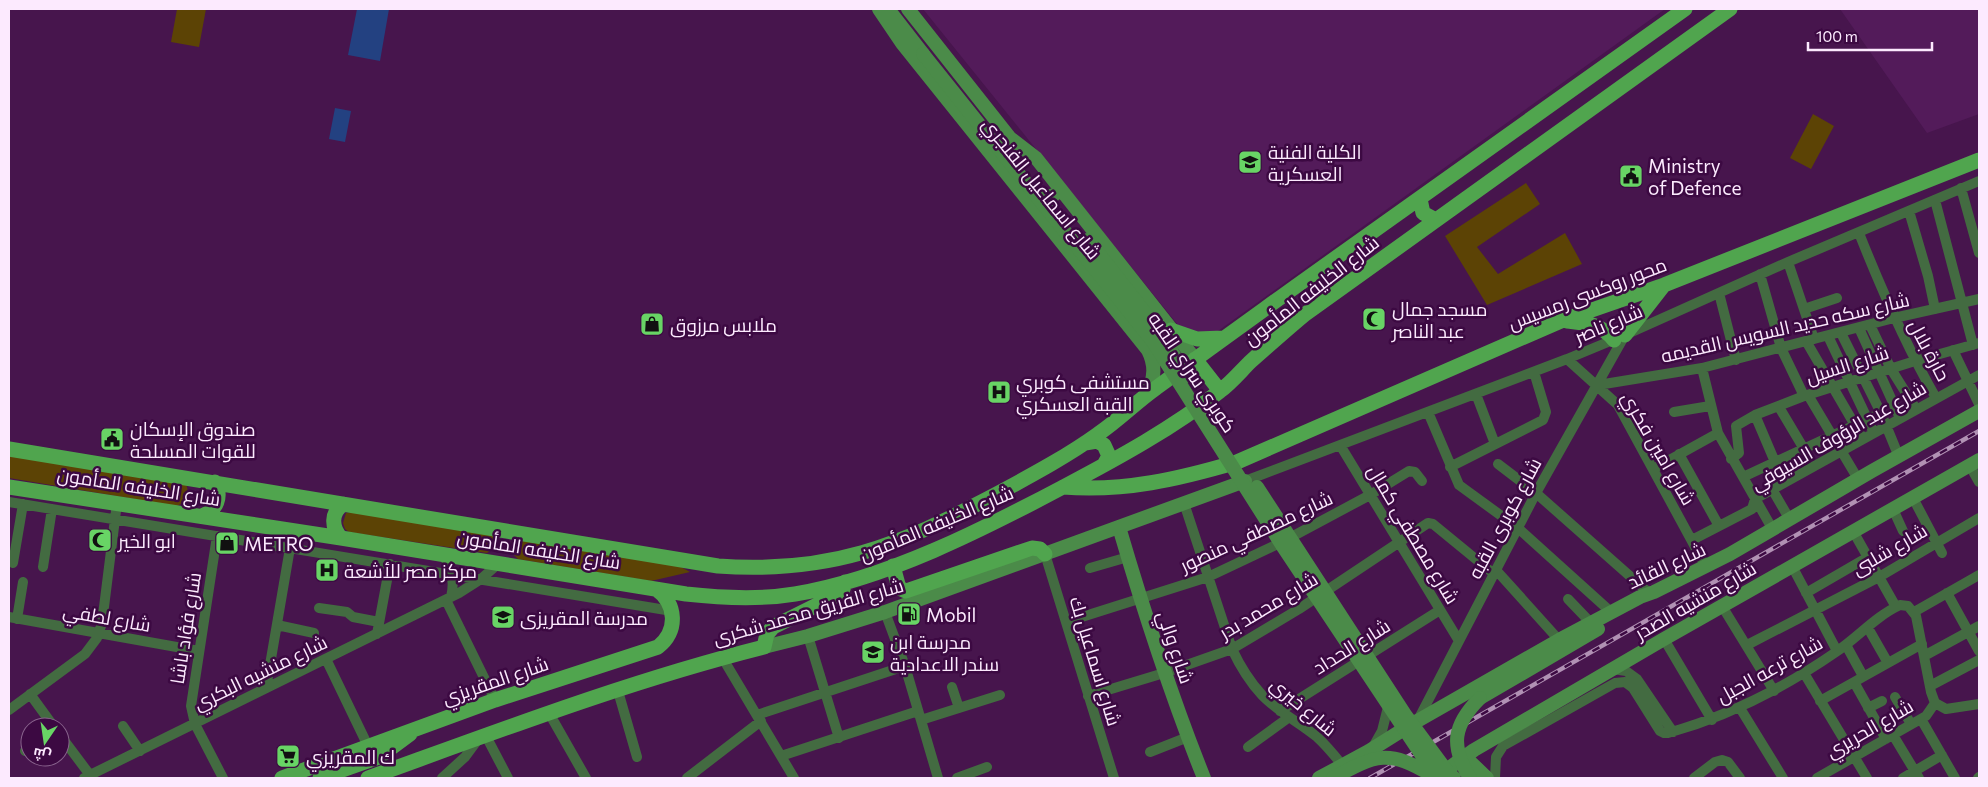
<svg xmlns="http://www.w3.org/2000/svg" width="1988" height="787" viewBox="0 0 1988 787" font-family="Commissioner,Cairo,sans-serif">
<rect width="100%" height="100%" fill="#47154d"/>
<path fill="#531b5a" d="M923 9H1665L1211 336 1182 330Z
M1840 9H1979V114L1927 133Z"/>
<path fill="#5c4305" d="M177 9H206L199 47 171 42Z
M1813 114 1834 126 1811 169 1790 158Z
M1526 183 1540 204 1477 247 1498 274 1565 233 1582 264 1487 305 1445 236Z
M9 451 186 484C190 494 187 502 177 506L9 478Z
M352 512 493 535 497 541 495 547 487 553 349 532 345 529 343 523 346 513Z
M518 537 672 562 690 572 651 581 518 559 511 552 512 540Z"/>
<path fill="#234181" d="M357 9H389L380 61 348 55Z
M335 108 351 111 345 142 329 139Z"/>
<g fill="none" stroke-linecap="round" stroke-linejoin="round">
<path stroke="#436b41" stroke-width="10" d="M1961 188 1979 253
M1935 200 1973 345
M1909 211 1928 276 1935 309
M1859 233C1882 291 1905 344 1936 398
M1788 262 1814 339
M1760 274 1781 348 1804 396
M1719 293 1736 360
M1804 309 1837 298
M1870 325 1891 369 1916 409
M1859 328 1900 418
M1841 333 1881 413 1899 457
M1828 336 1874 433
M1806 341 1863 439
M1953 350 1979 404
M1567 359 1618 405 1706 567
M1702 368 1718 433 1773 530
M1598 385 1702 368 1894 318 1979 299
M1476 394 1495 444
M1808 395 1858 479
M1779 407 1804 449
M1428 412 1459 485 1518 528 1611 612
M1674 412 1710 406
M1755 415 1775 462
M1340 445 1459 641
M1679 454 1719 526
M1731 459 1739 453 1736 426 1755 415 1804 396 1915 361 1979 343
M1780 460 1791 479
M1498 464 1536 493 1649 593
M1970 466 1979 482
M1450 467 1543 420 1546 412 1534 372
M1653 469 1718 433
M1743 477 1881 413
M1247 485 1245 481 1567 359 1625 335 1788 262 1979 181
M1772 489 1790 520
M1913 498 1942 553
M9 502 672 611
M1184 503 1232 649C1240 666 1249 681 1262 695 1278 712 1299 722 1317 737 1327 746 1335 756 1343 766
M1893 509 1903 531
M1853 531 1896 607
M217 536 191 706 195 724 223 778
M1692 540 1752 509 1755 499 1979 375
M442 554C452 567 455 581 451 597
M1045 554 1114 778
M13 563 23 504
M1792 566 1837 651
M43 567 52 509
M1090 568 1128 557
M1496 570 1559 640
M1806 593 1868 557
M1947 593 1979 651
M1568 599 1591 623
M446 600 495 700
M1722 606 1774 691
M319 608 347 612 353 617 379 622
M885 612 905 666 938 778
M1914 612 1979 575
M9 617 199 651
M17 619 23 582
M1066 622 1208 577 1282 542 1370 495 1409 471 1415 472 1422 481
M277 625 314 633
M1868 628 1888 663
M377 634 390 564
M808 636 839 738
M1664 639 1712 720
M1747 645 1879 577 1979 518
M1846 645 1863 676
M1924 656 1979 626
M722 657 794 778
M326 659 368 746
M1613 669 1626 671 1637 679 1673 732
M1804 673 1867 778
M1854 682 1886 739
M1930 686 1979 660
M952 687 959 708
M266 688 290 548
M618 691 637 757
M30 694 54 727
M1088 696 1164 673 1232 649 1299 609 1428 523 1433 524 1494 574
M1895 697 1911 724
M1820 701 1922 644
M1740 708 1783 778
M1868 708 1882 701
M9 710 85 654 97 638 102 623 117 503
M1280 711 1440 610
M549 713 586 778
M757 715 905 666
M1921 719 1955 778
M921 720 1000 695
M1418 720 1536 493 1625 335
M123 726 140 751
M60 735 90 775
M1893 735 1919 778
M486 736 508 778
M1248 747 1288 718
M1373 747 1382 731 1388 707
M25 751 30 747
M1150 752 1188 737
M781 756 918 711
M84 778 459 593 481 579 499 563
M442 778 465 757 479 738
M687 778 761 721
M957 778 987 767
M1495 778 1496 757 1503 746 1615 683 1625 682 1633 688 1660 731 1664 733H1668C1729 716 1784 688 1836 652 1857 638 1876 616 1900 605L1908 606 1916 616 1931 692 1935 703 1946 709 1979 704
M1694 778 1715 762 1722 760 1728 762 1740 778
M1817 778 1926 716 1935 703
M1903 778 1942 755
M1978 778 1979 777"/>
<path stroke="#4b8b49" stroke-width="14" d="M879 9 902 43 1148 350C1156 366 1155 382 1144 396
M888 9 923 54
M908 9 1010 138 1036 158 1195 359
M1035 209 1042 198 1054 195
M1119 527C1144 612 1171 696 1204 778
M764 647 808 636 885 612 1245 481
M1480 698 1598 629
M1464 756 1487 778
M1438 776 1474 750 1664 639 1979 460
M1319 778 1369 751 1412 724 1559 640 1640 597 1654 592 1730 554 1872 471 1979 411"/>
<path stroke="#50a54e" stroke-width="15" d="M1420 199 1423 213 1436 220
M1567 321C1586 323 1602 324 1614 340
M1171 330 1197 339 1223 338
M1625 335 1664 285
M1195 359 1220 391
M1085 443 1097 441 1104 445 1109 456 1104 465
M9 449 718 566C830 574 898 546 995 495 1030 476 1066 457 1098 434 1119 420 1136 402 1156 388 1202 354 1248 321 1295 287 1425 195 1555 102 1685 9
M9 487 341 538 686 594C722 598 759 600 795 594 886 579 984 529 1065 486 1118 458 1173 428 1220 391 1231 383 1240 372 1250 362 1268 346 1286 330 1304 315L1730 9
M1063 487C1124 492 1179 479 1237 462L1563 320 1664 285 1979 160
M202 516C217 510 222 497 215 482
M341 538C331 527 331 513 343 504
M893 566 899 588 906 591 1032 548 1040 549 1045 554
M282 778 495 700 658 647C678 631 677 604 656 589
M320 778 379 757 410 734
M368 778C498 731 629 681 764 647L767 634 773 627 837 595 843 589 845 582"/>
<g stroke="#b191b4" stroke-width="4.5">
<path id="rail" d="M1370 778 1979 431"/>
</g>
<use href="#rail" stroke="#3c0942" stroke-width="2.5" stroke-dasharray="8" stroke-linecap="butt"/>
<path stroke="#4b8b49" stroke-width="14" d="M923 54 1154 343 1282 545 1437 778
M1088 240 1157 328 1187 376
M1257 487 1406 716 1446 770 1454 778
M1333 778C1377 754 1388 749 1433 776
M1470 778C1450 746 1453 725 1480 698"/>
</g>
<defs>
<g id="university-square" transform="scale(1.25)"><rect x="-9" y="-9" width="18" height="18" rx="4" fill="#68d465" stroke="#3c0942"/><path d="M0-5L7-2L0 1L-7-2ZM-4 1L0 2.5L4 1V4Q0 6-4 4Z" fill="#111"/></g>
<g id="civic-square" transform="scale(1.25)"><rect x="-9" y="-9" width="18" height="18" rx="4" fill="#68d465" stroke="#3c0942"/><path d="M-.6-6.5H3V-4.5H.6V-3L4-1V1h2V6H-6V1h2V-1L-.6-3ZM-1.2 2.5V6h2.4V2.5Z" fill="#111"/></g>
<g id="mosque-square" transform="scale(1.25)"><rect x="-9" y="-9" width="18" height="18" rx="4" fill="#68d465" stroke="#3c0942"/><path d="M3.5-4.9A6 6 0 1 0 3.5 4.9A5 5 0 1 1 3.5-4.9Z" fill="#111"/></g>
<g id="shop-square" transform="scale(1.25)"><rect x="-9" y="-9" width="18" height="18" rx="4" fill="#68d465" stroke="#3c0942"/><path d="M-5-2.5h2.3a2.7 3.5 0 0 1 5.4 0H5L5.5 6h-11ZM-1.5-2.5h3a1.5 2.3 0 0 0-3 0Z" fill="#111"/></g>
<g id="hospital-square" transform="scale(1.25)"><rect x="-9" y="-9" width="18" height="18" rx="4" fill="#68d465" stroke="#3c0942"/><path d="M-5-5h3v3.5h4V-5h3V5h-3V1.5h-4V5h-3Z" fill="#111"/></g>
<g id="fuel-square" transform="scale(1.25)"><rect x="-9" y="-9" width="18" height="18" rx="4" fill="#68d465" stroke="#3c0942"/><path d="M-5.5-6h7V0h2V4h1.3V-2.5L3-4.5l.8-.8L6-3V5H2.5V1h-1V6h-7ZM-4.2-4.7v3.2H.2V-4.7Z" fill="#111"/></g>
<g id="school-square" transform="scale(1.25)"><rect x="-9" y="-9" width="18" height="18" rx="4" fill="#68d465" stroke="#3c0942"/><path d="M0-5L7-2L0 1L-7-2ZM-4 1L0 2.5L4 1V4Q0 6-4 4Z" fill="#111"/></g>
<g id="supermarket-square" transform="scale(1.25)"><rect x="-9" y="-9" width="18" height="18" rx="4" fill="#68d465" stroke="#3c0942"/><path d="M-6-5.5h2.5l.6 2H6L4.5 2H-2.5L-4.4-4H-6ZM-1.5 3.2a1.3 1.3 0 1 0 .1 0ZM3 3.2a1.3 1.3 0 1 0 .1 0Z" fill="#111"/></g>
</defs>
<g fill-rule="evenodd">
<use href="#university-square" x="1250" y="162"/>
<use href="#civic-square" x="1631" y="176"/>
<use href="#mosque-square" x="1374" y="319"/>
<use href="#shop-square" x="652" y="324"/>
<use href="#hospital-square" x="999" y="392"/>
<use href="#civic-square" x="112" y="439"/>
<use href="#mosque-square" x="100" y="540"/>
<use href="#shop-square" x="227" y="543"/>
<use href="#hospital-square" x="327" y="570"/>
<use href="#fuel-square" x="909" y="614"/>
<use href="#school-square" x="503" y="617"/>
<use href="#school-square" x="873" y="652"/>
<use href="#supermarket-square" x="288" y="756"/>
</g>
<g text-anchor="middle" dominant-baseline="central" stroke-width="5" stroke-linejoin="round" paint-order="stroke">
<g font-size="19" fill="#fceafe" stroke="#3c0942" text-anchor="start">
<text x="1268" y="151">الكلية الفنية<tspan x="1268" dy="22">العسكرية</tspan></text>
<text x="1648" y="165">Ministry<tspan x="1648" dy="22">of Defence</tspan></text>
<text x="1392" y="308">مسجد جمال<tspan x="1392" dy="22">عبد الناصر</tspan></text>
<text x="670" y="324">ملابس مرزوق</text>
<text x="1016" y="381">مستشفى كوبري<tspan x="1016" dy="22">القبة العسكري</tspan></text>
<text x="130" y="428">صندوق الإسكان<tspan x="130" dy="22">للقوات المسلحة</tspan></text>
<text x="118" y="540">ابو الخير</text>
<text x="244" y="543">METRO</text>
<text x="344" y="570">مركز مصر للأشعة</text>
<text x="926" y="614">Mobil</text>
<text x="520" y="617">مدرسة المقريزى</text>
<text x="890" y="641">مدرسة ابن<tspan x="890" dy="22">سندر الاعدادية</tspan></text>
<text x="306" y="756">ك المقريزي</text>
</g>
<g font-size="19" fill="#fceafe" stroke="#3c0942">
<text transform="translate(1042 188) rotate(51)">شارع اسماعيل الفنجري</text>
<text transform="translate(1311 290) rotate(-38)">شارع الخليفه المأمون</text>
<text transform="translate(1587 293) rotate(-21)">محور روكسى رمسيس</text>
<text transform="translate(1608 323) rotate(-23)">شارع ناصر</text>
<text transform="translate(1785 327) rotate(-13)">شارع سكه حديد السويس القديمه</text>
<text transform="translate(1930 350) rotate(62)">حارة بلال</text>
<text transform="translate(1847 364) rotate(-18)">شارع السيل</text>
<text transform="translate(1193 372) rotate(56)">كوبري سراي القبه</text>
<text transform="translate(1838 435) rotate(-30)">شارع عبد الرؤوف السيوفي</text>
<text transform="translate(1659 448) rotate(60)">شارع امين فكري</text>
<text transform="translate(139 486) rotate(9)">شارع الخليفه المأمون</text>
<text transform="translate(1504 518) rotate(-62)">شارع كوبرى القبه</text>
<text transform="translate(936 523) rotate(-23)">شارع الخليفه المأمون</text>
<text transform="translate(1256 531) rotate(-25)">شارع مصطفي منصور</text>
<text transform="translate(1414 534) rotate(59)">شارع مصطفي كمال</text>
<text transform="translate(539 549) rotate(9)">شارع الخليفه المأمون</text>
<text transform="translate(1889 549) rotate(-30)">شارع شلبى</text>
<text transform="translate(1666 565) rotate(-25)">شارع القائد</text>
<text transform="translate(1695 600) rotate(-30)">شارع منشيه الصدر</text>
<text transform="translate(1268 605) rotate(-31)">شارع محمد بدر</text>
<text transform="translate(808 611) rotate(-16)">شارع الفريق محمد شكرى</text>
<text transform="translate(107 617) rotate(10)">شارع لطفي</text>
<text transform="translate(185 628) rotate(-81)">شارع فؤاد باشا</text>
<text transform="translate(1351 646) rotate(-32)">شارع الحداد</text>
<text transform="translate(1176 647) rotate(71)">شارع والي</text>
<text transform="translate(1096 661) rotate(73)">شارع اسماعيل بك</text>
<text transform="translate(1769 669) rotate(-29)">شارع ترعه الجبل</text>
<text transform="translate(260 672) rotate(-26)">شارع منشيه البكري</text>
<text transform="translate(495 680) rotate(-19)">شارع المقريزي</text>
<text transform="translate(1304 706) rotate(40)">شارع خيري</text>
<text transform="translate(1869 728) rotate(-30)">شارع الحريري</text>
</g>
</g>
<rect width="1988" height="787" fill="none" stroke="#fceafe" stroke-width="20"/>
<g transform="translate(45 742) rotate(193)"><circle r="24" fill="#3c0942" stroke="#89638d"/>
<path d="M0-4L9 19L0 12L-9 19Z" fill="#68d465"/>
<text y="-8" font-size="14" font-weight="bold" text-anchor="middle" fill="#fceafe">ش</text>
</g>
<path d="M1808 42v8h124v-8" fill="none" stroke="#fceafe" stroke-width="2.5"/>
<text x="1816" y="42" font-size="15" fill="#fceafe" stroke="#3c0942" stroke-width="4" paint-order="stroke">100 m</text>
</svg>
